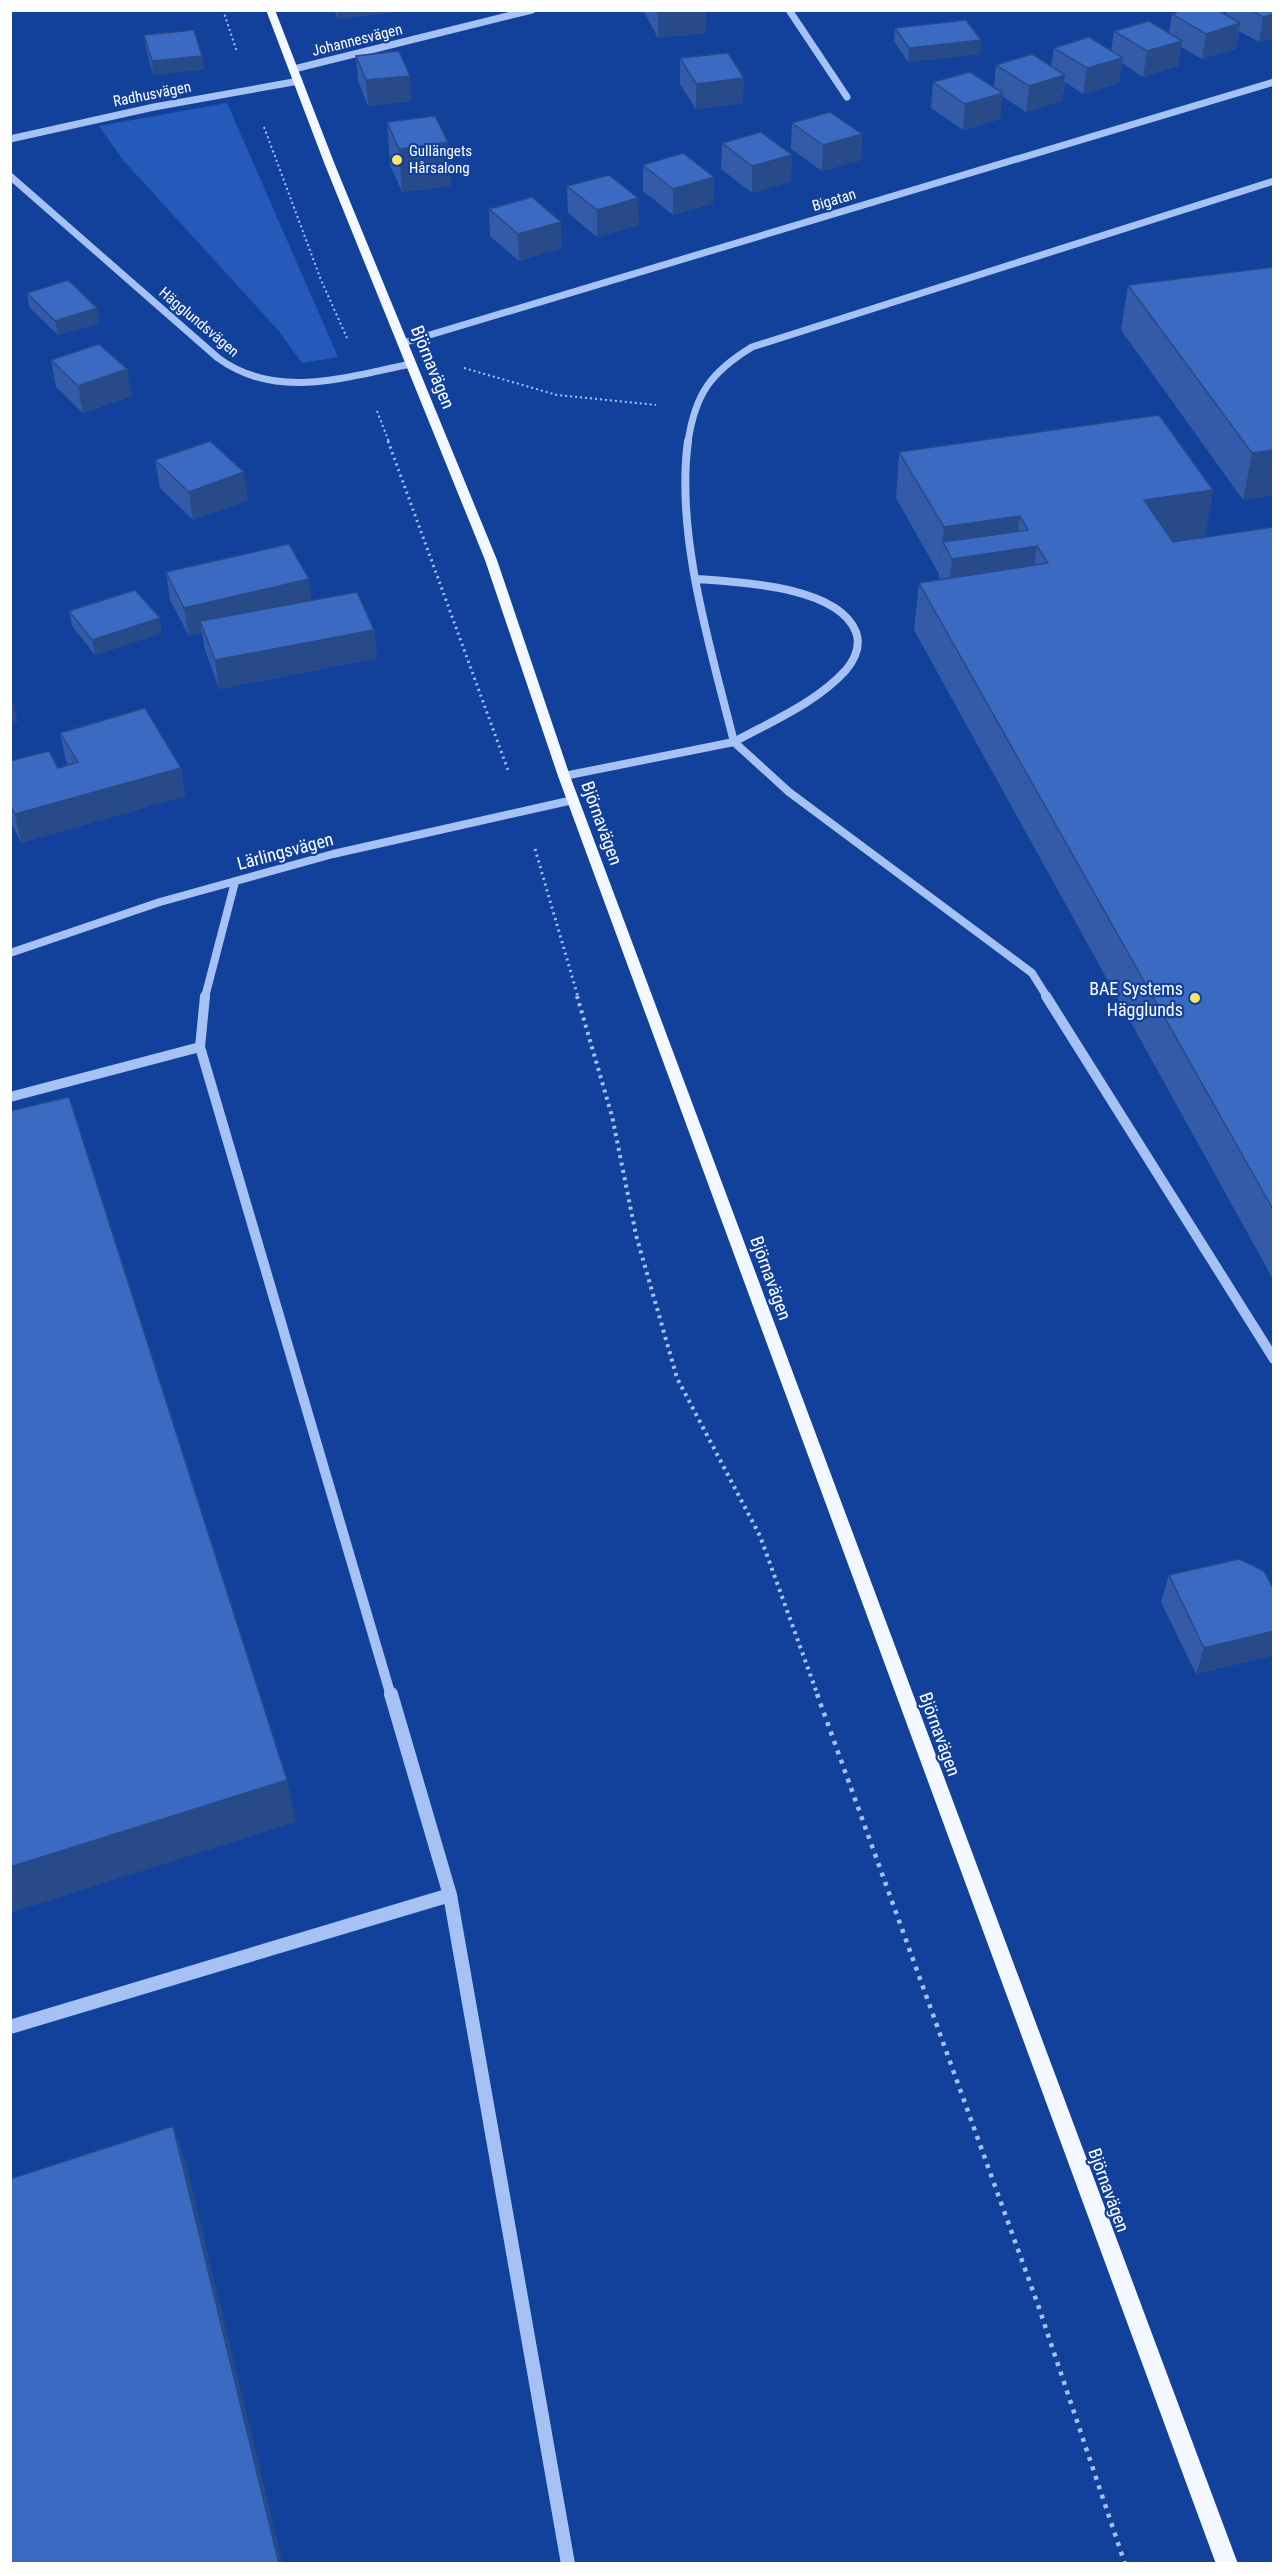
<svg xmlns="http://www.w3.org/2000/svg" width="1284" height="2574" viewBox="0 0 1284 2574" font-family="'Roboto Condensed',sans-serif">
<rect width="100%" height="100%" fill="#12419b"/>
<path fill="#255aba" d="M227 103 338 357 302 363 278 330 123 160 99 126Z"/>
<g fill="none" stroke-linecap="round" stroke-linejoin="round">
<path stroke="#a6c2f4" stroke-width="2" stroke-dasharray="2 3" stroke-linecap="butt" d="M223 10 237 52
M264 127 321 280 347 338
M464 368 557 395 656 405
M377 411 389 442"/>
<path stroke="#a6c2f4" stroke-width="3" stroke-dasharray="2 4" stroke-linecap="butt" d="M388 441 509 773
M535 849 578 997"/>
<path stroke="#a6c2f4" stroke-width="4" stroke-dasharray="3 4.5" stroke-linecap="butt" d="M577 996 612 1116 636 1235 677 1378 760 1536 818 1696"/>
<path stroke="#a6c2f4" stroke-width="4.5" stroke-dasharray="4 6" stroke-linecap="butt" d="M817 1694 1038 2305 1125 2564"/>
<path stroke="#a6c2f4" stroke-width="7" d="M789 10 847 97
M294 69 532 10
M10 139 154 107 299 81
M10 176 218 358C277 401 345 377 411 364
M403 343 1274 82
M688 442C695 394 711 372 752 347L1274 181"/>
<path stroke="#a6c2f4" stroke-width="8" d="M697 579C739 582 838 586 856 632 861 646 855 659 846 670 816 703 772 721 734 742L789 792 1032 973 1047 997
M564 776 734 742C711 650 675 535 688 441
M10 953 160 902 333 854 573 800
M205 997 235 882"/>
<path stroke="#a6c2f4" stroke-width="10" d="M205 996 200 1047 391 1696
M1046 996 1274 1359
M10 1097 200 1047"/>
<path stroke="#a6c2f4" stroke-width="14" d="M391 1694 450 1895 568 2564
M10 2027 450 1895"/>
<path fill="#f3f7ff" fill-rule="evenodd" d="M266 10H275L335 165 497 560 570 776 1238 2564H1216L558 776 485 560 325 165Z"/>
</g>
<path fill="#335ba7" d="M334 10H401V11L338 19Z
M643 10H706L705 33 658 38Z
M1227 10H1274V38L1259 42 1239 31 1236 49 1202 59 1181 47 1178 66 1143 77 1122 63 1119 83 1083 94 1065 82 1062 101 1026 112 1002 96 1000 119 963 130 931 108 933 82 994 87 996 65 1051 67 1054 48 1111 51 1114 31 1169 33 1172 14 1226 15Z
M895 28 981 40 980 54 908 62 894 41Z
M144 35 202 56 204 69 153 75 146 49Z
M356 56 411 101 368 106 358 81Z
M680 58 743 103 696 109 680 84Z
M387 122 448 142 451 186 402 192 390 165Z
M792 123 862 134 861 160 822 171 791 149Z
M722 143 791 181 752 193 721 169Z
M643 165 714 177 713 203 673 215 643 191Z
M567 186 639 225 597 237 568 213Z
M489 209 562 248 519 261 490 236Z
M1274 267V495L1243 500 1121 330 1128 285Z
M27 293 97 308 99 323 58 335 29 307Z
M51 360 132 396 83 413 56 387Z
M899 452 1213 490 1205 536 1172 541 1173 542 1274 527V1281L914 630 919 583 939 580V574L896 498Z
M155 460 248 500 193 520 160 488Z
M166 572 311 601 374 630 377 658 219 689 205 650 202 633 189 636 170 600Z
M69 611 162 633 95 655 72 626Z
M60 733 181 768 185 796 21 843 10 820V761L58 768 68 765 66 761Z
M1169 1575 1274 1590V1655L1196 1674 1161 1602Z"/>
<path fill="#294a88" d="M337 10H401V11L338 19Z
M684 10H706L705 33 658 38V13Z
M1274 14V38L1259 42 1263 17Z
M1240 23 1236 49 1202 59 1206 34Z
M981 40 980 54 908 62 909 48Z
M1182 41 1178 66 1143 77 1147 51Z
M202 56 204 69 153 75 152 61Z
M1123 58 1119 83 1083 94 1087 68Z
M1065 75 1062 101 1026 112 1029 86Z
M410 76 411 101 368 106 366 80Z
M744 78 743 103 696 109V84Z
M1003 93 1000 119 963 130 965 104Z
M862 134 861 160 822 171 823 145Z
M448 142 451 186 402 192 399 149Z
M792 155 791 181 752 193V166Z
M714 177 713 203 673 215V189Z
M638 198 639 225 597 237V210Z
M561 222 562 248 519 261 518 234Z
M97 308 99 323 58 335 55 321Z
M127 369 132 396 83 413 78 386Z
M1274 450V495L1243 500 1252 453Z
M244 472 248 500 193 520 189 492Z
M1213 490 1205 536 1136 546 1144 500Z
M1020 516 1015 549 1037 546 1031 592 947 605 952 559 943 542 939 574 944 527Z
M309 579 312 607 200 621 202 633 189 636 184 608Z
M160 618 162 633 95 655 92 640Z
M374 630 377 658 219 689 215 660Z
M14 707 18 722 10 724V708Z
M181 768 185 796 21 843 15 814Z
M1274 1631V1655L1196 1674 1204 1648Z
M287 1780 296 1822 10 1913V1867Z
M173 2126 186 2163 283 2564H279Z"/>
<path fill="#3b6ac2" stroke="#294a88" stroke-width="1.5" d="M656 10H684L658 13Z
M1182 10H1218L1240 23 1206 34 1172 14Z
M1251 10H1274V14L1263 17Z
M966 20 981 40 909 48 895 28Z
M1149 21 1182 41 1147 51 1114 31Z
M194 30 202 56 152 61 144 35Z
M1089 37 1123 58 1087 68 1054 48Z
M399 51 410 76 366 80 356 56Z
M728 53 744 78 696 84 680 58Z
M1032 54 1065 75 1029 86 996 65Z
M970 72 1003 93 965 104 933 82Z
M830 112 862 134 823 145 792 123Z
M435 116 448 142 399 149 387 122Z
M761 132 792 155 752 166 722 143Z
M683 153 714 177 673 189 643 165Z
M609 175 638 198 597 210 567 186Z
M532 197 561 222 518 234 489 209Z
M1274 267V450L1252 453 1128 285Z
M68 280 97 308 55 321 27 293Z
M99 344 127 369 78 386 51 360Z
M1159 415 1213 490 1144 500 1173 542 1274 527V1211L919 583 1048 563 1037 546 952 559 943 542 1028 530 1020 516 944 527 899 452Z
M210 441 244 472 189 492 155 460Z
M289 544 309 579 184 608 166 572Z
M135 590 160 618 92 640 69 611Z
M357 592 374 630 215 660 200 621Z
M10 700 14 707 10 708Z
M145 708 181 768 15 814 10 805V761L49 751 58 768 78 762 60 733Z
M69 1097 287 1780 10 1867V1111Z
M1239 1559 1264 1571 1274 1590V1631L1204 1648 1169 1575Z
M173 2126 279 2564H10V2179Z"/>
<g fill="#ffe269" stroke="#12419b" stroke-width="2">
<circle cx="397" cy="160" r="6"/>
<circle cx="1195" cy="998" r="6"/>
</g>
<g text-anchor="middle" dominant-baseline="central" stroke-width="4.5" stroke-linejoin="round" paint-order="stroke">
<g font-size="15" fill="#fff" stroke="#12419b">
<text transform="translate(357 40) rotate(-14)">Johannesvägen</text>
<text transform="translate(152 94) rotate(-11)">Radhusvägen</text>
<text transform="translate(834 200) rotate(-17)">Bigatan</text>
<text transform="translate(199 322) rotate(40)">Hägglundsvägen</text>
</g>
<g font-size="15" fill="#fff" stroke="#12419b" text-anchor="start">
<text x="409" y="151">Gullängets<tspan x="409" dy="17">Hårsalong</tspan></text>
</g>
<g font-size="18" fill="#fff" stroke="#12419b">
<text transform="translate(433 367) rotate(68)">Björnavägen</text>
<text transform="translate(602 823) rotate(70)">Björnavägen</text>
<text transform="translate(285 851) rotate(-15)">Lärlingsvägen</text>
<text transform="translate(771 1278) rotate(70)">Björnavägen</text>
<text transform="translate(940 1734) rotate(70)">Björnavägen</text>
<text transform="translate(1109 2190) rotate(70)">Björnavägen</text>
</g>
<g font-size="18" fill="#fff" stroke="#12419b" text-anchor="end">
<text x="1183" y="988">BAE Systems<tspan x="1183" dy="21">Hägglunds</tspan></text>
</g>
</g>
<rect width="1284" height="2574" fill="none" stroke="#ffffff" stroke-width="24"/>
</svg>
